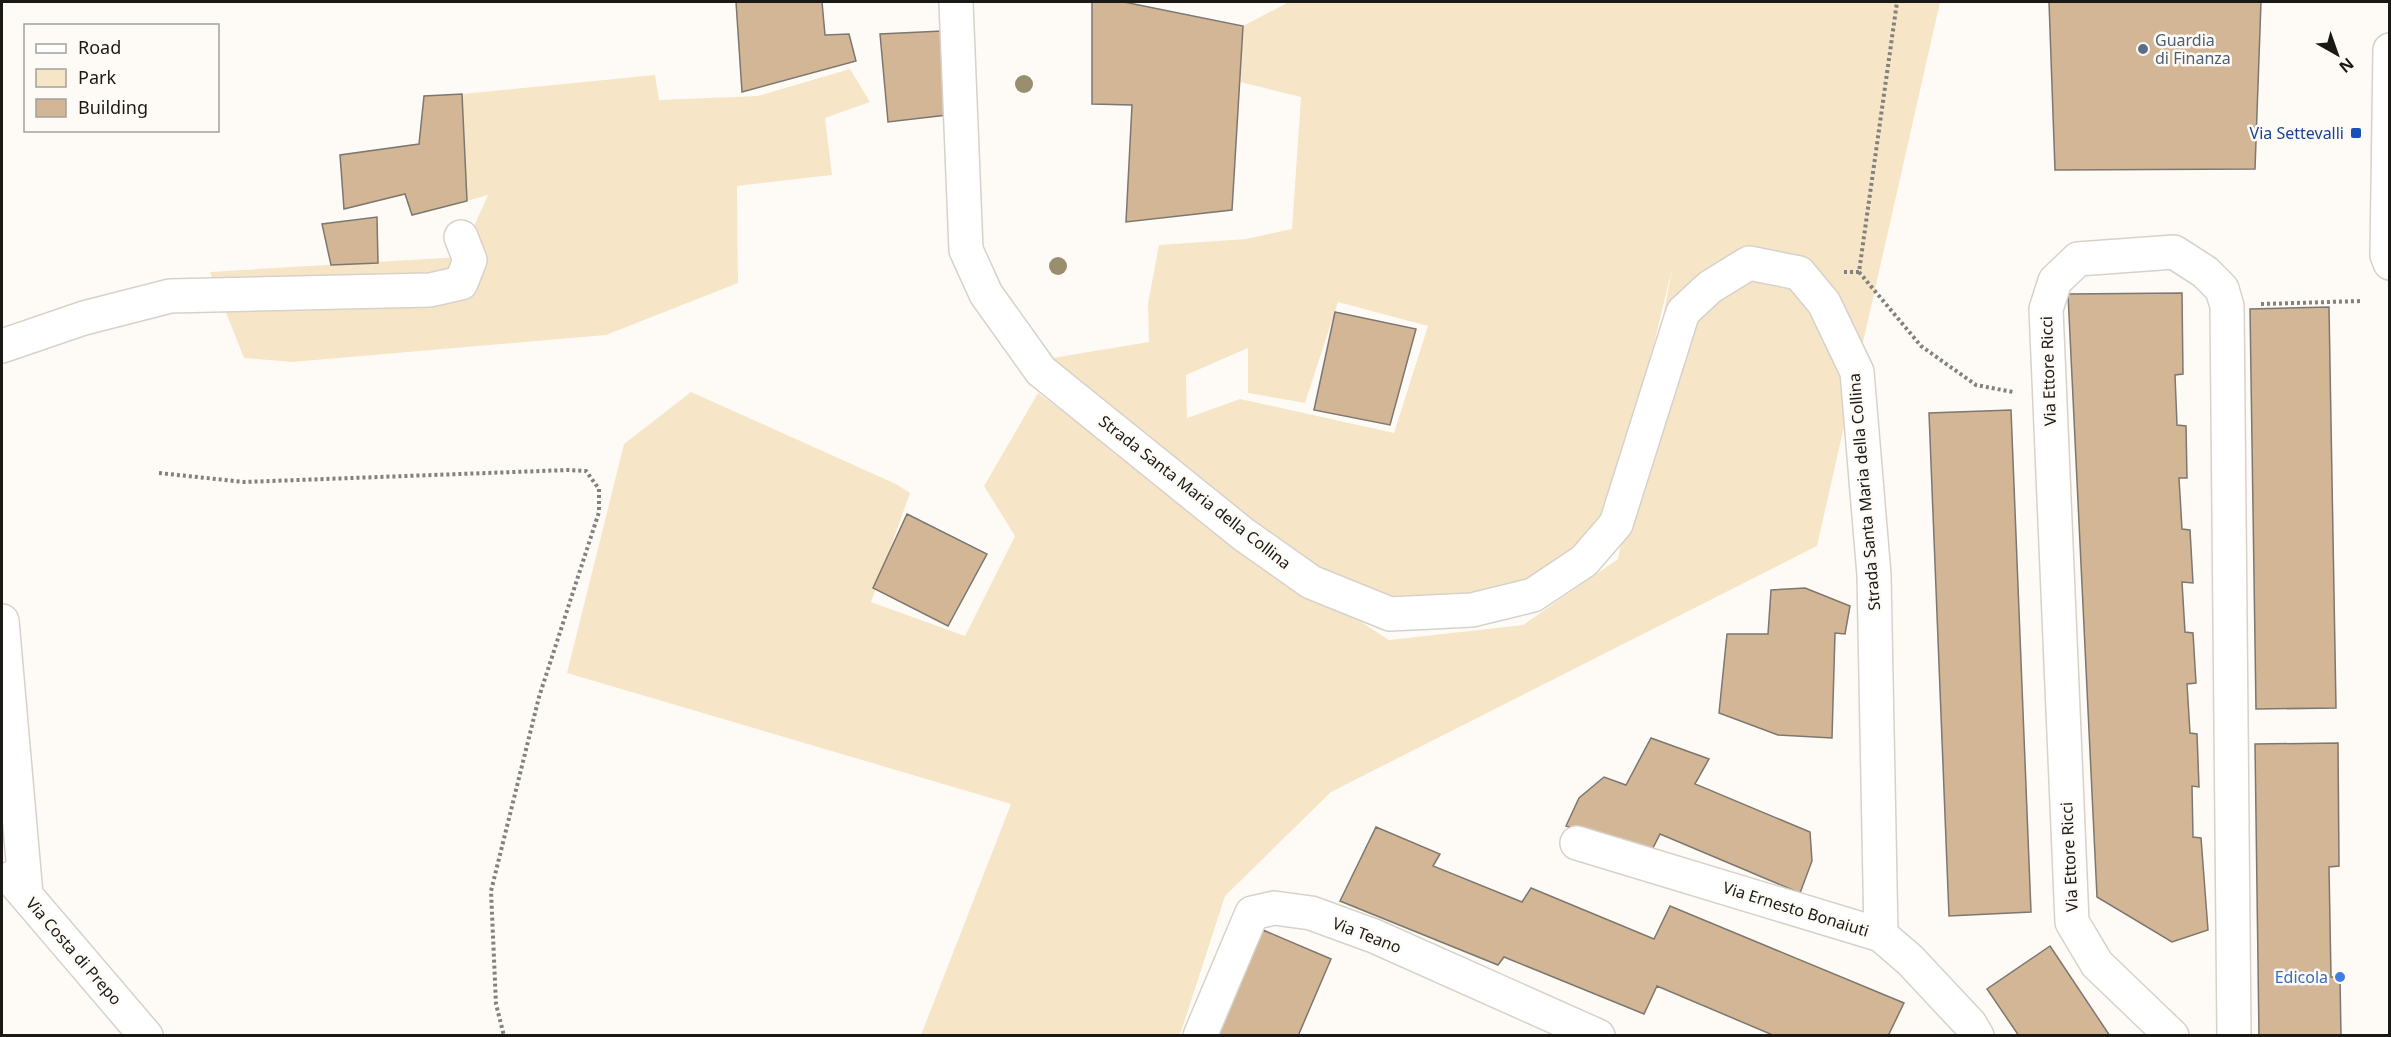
<svg xmlns="http://www.w3.org/2000/svg" width="2391" height="1037" viewBox="0 0 2391 1037" font-family="'Noto Sans',sans-serif">
<rect width="100%" height="100%" fill="#fefbf6"/>
<path fill="#f6e6c7" fill-rule="evenodd" d="M1289 2H1940L1817 546 1331 792 1225 896 1180 1035H921L1011 804 567 673 624 444 691 392 896 484 910 493 871 602 965 636 1015 536 984 486 1038 393 1240 544 1389 640 1523 625 1618 559 1672 269 1638 410 1609 511 1533 595 1390 614 1311 582 1046 359 1149 342 1148 304 1159 245 1246 239 1292 229 1301 97 1240 82 1243 26ZM1338 302 1428 326 1394 433 1240 399 1187 418 1186 375 1248 348V393L1305 403Z
M850 69 870 102 825 118 832 175 737 186 738 283 606 335 292 362 244 358 210 272 460 257 488 195 467 201 462 94 655 75 659 100 758 96Z"/>
<path fill="#d2b695" stroke="#7d776f" stroke-width="1.5" d="M736 2H822L825 35 849 34 856 61 742 92Z
M1092 2H1124L1243 26 1232 210 1126 222 1132 105 1092 104Z
M2049 2H2261L2255 169 2055 170Z
M942 31 947 115 888 122 880 34Z
M462 94 467 201 412 215 405 194 344 209 340 155 419 144 424 96Z
M377 217 378 263 331 265 322 224Z
M2182 293 2183 374 2175 375 2177 425 2186 426 2187 478H2179L2182 529 2190 530 2193 583 2182 582 2185 632 2193 633 2196 683 2187 684 2190 733 2197 734 2199 787 2192 786 2193 837 2201 838 2208 930 2172 942 2097 897 2068 294Z
M2329 307 2336 708 2256 709 2250 309Z
M1335 312 1416 329 1390 425 1314 410Z
M2011 410 2031 912 1949 916 1929 413Z
M907 514 987 554 948 626 873 588Z
M1805 588 1850 606 1845 634 1835 633 1832 738 1778 735 1719 713 1727 634H1768L1771 590Z
M1651 738 1709 759 1695 784 1810 832 1812 861 1800 893 1660 834 1650 854 1566 826 1579 798 1604 777 1626 785Z
M2338 743 2339 866 2329 867 2331 977H2340L2341 1036H2259L2255 744Z
M1376 827 1440 854 1433 866 1522 902 1531 888 1654 939 1670 906 1904 1003 1889 1034 1893 1036H1775L1657 986 1644 1014 1504 957 1498 965 1340 901Z
M1263 930 1331 959 1298 1036H1218Z
M2050 946 2110 1036H2019L1987 989Z"/>
<g fill="none" stroke-linecap="round" stroke-linejoin="round">
<g stroke="#d7d2c9" stroke-width="36">
<path id="minor" d="M956 2 966 250 986 294 1041 371 1243 534 1311 582 1390 614 1472 610 1533 595 1584 561 1616 524 1683 312 1710 287 1749 263 1799 273 1824 303 1857 372 1874 575 1881 935
M2 346 84 318 170 296 430 290 461 283 470 260 461 237
M2 621 26 895
M1577 843 1881 935 1910 960 1970 1024 1977 1036
M11 878 146 1036
M1200 1036 1252 913 1274 908 1311 913 1374 936 1598 1036
M2172 1036 2097 964 2072 922 2046 309 2055 281 2078 259 2174 252 2205 272 2222 289 2227 306 2234 1036"/>
</g>
<g stroke="#d7d2c9" stroke-width="36">
<path id="major" d="M2390 50 2387 255 2390 263"/>
</g>
<path stroke="#83817d" stroke-width="4" stroke-dasharray="3 3" stroke-linecap="butt" d="M1844 272H1859L1897 2
M1859 272 1921 346 1976 385 2013 392
M2261 304 2362 301
M159 473 244 482 568 470 586 471 599 489V512L539 697 491 891 496 1004 504 1036"/>
<use href="#minor" stroke="#fff" stroke-width="33"/>
<use href="#major" stroke="#fff" stroke-width="33"/>
</g>
<g fill="#9a8e70">
<circle cx="1024" cy="84" r="9"/>
<circle cx="1058" cy="266" r="9"/>
</g>
<circle fill="#5c6f8a" stroke="#fefbf6" stroke-width="2" cx="2143" cy="49" r="6"/>
<rect fill="#1a4fb4" stroke="#fefbf6" stroke-width="2" x="2350" y="127" width="12" height="12" rx="3"/>
<circle fill="#3f7fe0" stroke="#fefbf6" stroke-width="2" cx="2340" cy="977" r="6"/>
<g text-anchor="middle" dominant-baseline="central" stroke-width="5" stroke-linejoin="round" paint-order="stroke">
<g font-size="16" fill="#4e5e75" stroke="#fefbf6" text-anchor="start">
<text x="2155" y="40">Guardia<tspan x="2155" dy="18">di Finanza</tspan></text>
</g>
<g font-size="16" fill="#164399" stroke="#fefbf6" text-anchor="end">
<text x="2344" y="133">Via Settevalli</text>
</g>
<g font-size="16" fill="#1b1916" stroke="#fefbf6">
<text transform="translate(2048 371) rotate(-92)">Via Ettore Ricci</text>
<text transform="translate(1195 492) rotate(38)">Strada Santa Maria della Collina</text>
<text transform="translate(1864 492) rotate(-95)">Strada Santa Maria della Collina</text>
<text transform="translate(2069 857) rotate(-93)">Via Ettore Ricci</text>
<text transform="translate(1796 909) rotate(17)">Via Ernesto Bonaiuti</text>
<text transform="translate(1367 935) rotate(21)">Via Teano</text>
<text transform="translate(74 951) rotate(49)">Via Costa di Prepo</text>
</g>
<g font-size="16" fill="#366cbe" stroke="#fefbf6" text-anchor="end">
<text x="2328" y="977">Edicola</text>
</g>
</g>
<rect width="2391" height="1037" fill="none" stroke="#1b1916" stroke-width="6"/>
<rect x="24" y="24" width="195" height="108" fill="#fefbf6" stroke="#a3a19c" stroke-width="1.5"/>
<rect x="36" y="44" width="30" height="9" fill="#ffffff" stroke="#a3a19c" stroke-width="1.5"/>
<text x="78" y="54" font-size="18" fill="#1b1916">Road</text>
<rect x="36" y="69" width="30" height="18" fill="#f6e6c7" stroke="#a3a19c" stroke-width="1.5"/>
<text x="78" y="84" font-size="18" fill="#1b1916">Park</text>
<rect x="36" y="99" width="30" height="18" fill="#d2b695" stroke="#a3a19c" stroke-width="1.5"/>
<text x="78" y="114" font-size="18" fill="#1b1916">Building</text>
<g transform="translate(2337 54) rotate(140)" stroke="#fefbf6" stroke-width="4.5" paint-order="stroke">
<path d="M0-4.5L10 22L0 15L-10 22Z" fill="#1b1916"/>
<text y="-9" font-size="16" font-weight="bold" text-anchor="middle" fill="#1b1916">N</text>
</g>
</svg>
